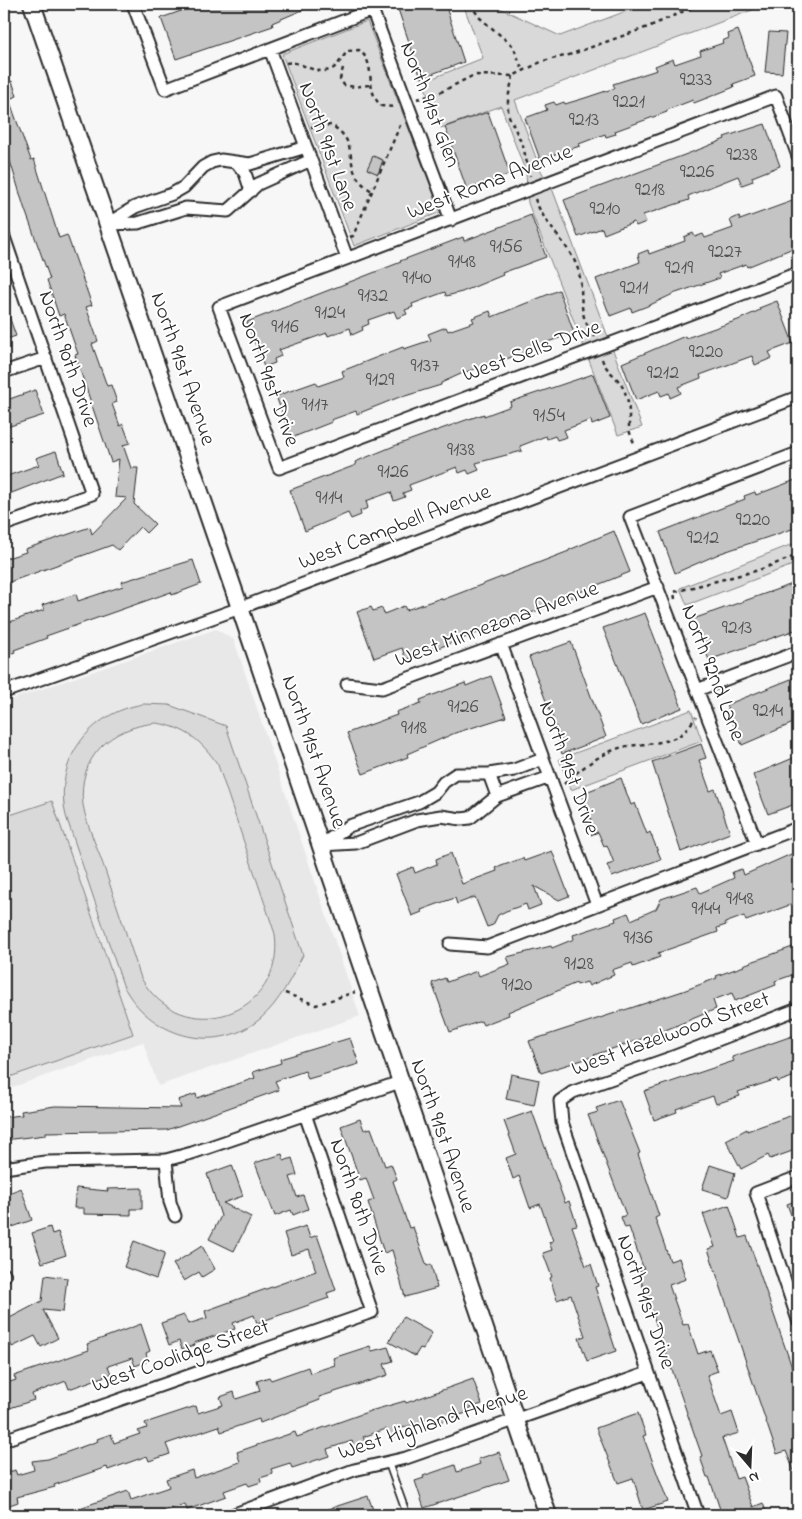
<svg xmlns="http://www.w3.org/2000/svg" width="802" height="1519" viewBox="0 0 802 1519" font-family="'Indie Flower',sans-serif">
<rect width="100%" height="100%" fill="#f7f7f7"/>
<filter id="ink" filterUnits="userSpaceOnUse"><feTurbulence type="fractalNoise" baseFrequency=".02" numOctaves="2"/><feDisplacementMap in="SourceGraphic" scale="10" xChannelSelector="R" yChannelSelector="G"/><feConvolveMatrix kernelMatrix="1 2 1 2 8 2 1 2 1" color-interpolation-filters="sRGB"/></filter>
<g filter="url(#ink)">
<path fill="#e8e8e8" d="M216 629 234 640 360 1016 158 1086 143 1042 4 1090V702Z"/>
<path fill="#d9d9d9" stroke="#828282" fill-rule="evenodd" d="M463 4H491L560 36 645 4H768L515 100 540 169 553 191 642 427 618 435 528 203 526 173 501 106 441 128 423 82 483 58Z
M367 21 441 212 354 246 282 54Z
M798 542V563L687 605 680 588Z
M144 704 169 705 226 726 303 955C291 978 280 1002 260 1019 214 1057 148 1035 123 985L66 816C53 762 89 712 144 704ZM156 723C185 727 202 741 218 765L275 934C286 1016 182 1050 141 978 129 943 118 908 106 873 99 851 87 827 83 805 77 757 111 727 156 723Z
M691 710 702 741 571 790 559 759Z
M52 801 133 1034 4 1079V817Z"/>
<path fill="#c4c4c4" stroke="#2b2b2b" d="M201 4H313L314 5 272 23 273 26 176 59 161 18Z
M413 4H445L464 62 421 78 398 9Z
M738 30 755 76 733 84 734 87 712 96 694 103 693 100 667 110V112L615 131 616 134 606 137 605 134 579 144 580 146 540 159 525 118 547 110 545 105 554 102 556 105 564 102 565 104 585 98 615 88 613 84 657 70 655 66 673 59 675 64 701 55 700 51 723 43 722 41 729 38 728 34Z
M769 32 786 33 782 73 765 72Z
M12 81 17 96 9 99 16 119 31 160 34 159 59 238 67 235 92 305 86 307 98 341 92 344 107 386 111 385 117 402 112 404 120 426 123 424 130 443 123 445 131 468H138L134 504 155 524 146 533 140 527 118 550 112 545 4 584V559L26 552 25 549 90 527 92 534 127 498 115 497 119 459 111 462 75 355 78 354 64 314 59 316 47 280 50 279 24 207 4 141V84Z
M488 112 510 174 467 190 445 127Z
M765 124 780 166 752 177 753 181 742 185 738 176 688 196 689 200 643 215 646 222 636 226 634 222 604 234 602 228 578 237 564 200 703 148 725 139 724 137Z
M373 156 383 160 378 174 367 169Z
M795 200 798 207V246L747 267 746 264 718 274 720 278 673 294 650 305 632 312 631 308 610 316 596 279 640 262 638 254 648 250 649 254 685 241 684 237 693 233 695 237 703 234 705 238 733 228 730 220 739 216 740 220Z
M531 215 546 257 502 273 503 275 462 292 446 296 445 292 412 304 413 307 405 310 407 314 397 318 394 311 368 320 369 324 362 327 363 330 352 335 350 328 328 336 327 333 279 350 281 356 274 359 275 363 264 367 247 322 401 262 400 261 463 237 464 241Z
M559 290 574 333 530 348V351L512 357 463 373 441 383V385L402 397V396L357 414 356 411 331 420 332 422 291 438 276 396 316 382 318 386 344 377 342 371 403 347 404 349 431 340 428 334 446 327 448 331 474 322 472 318 490 311 492 317Z
M777 301 793 343 769 352 772 358 755 365 752 356 700 375 701 378 678 387 681 393 670 398 669 393 661 396 659 391 636 400 622 363 685 336 686 338 738 320 760 310 759 308Z
M5 305 16 336 4 340V306Z
M593 374 610 418 592 425 591 420 564 430 567 437 557 440 555 436 547 439 546 436 520 446 522 451 476 463 479 470 469 474 467 470 459 473 457 467 436 475 409 485 411 490 403 493 405 497 394 501 391 492 366 501 368 508 360 511 361 515 351 519 348 513 305 531 290 490 356 465 355 462 394 446 466 420 484 414V416L511 406 510 402Z
M35 390 44 415 4 428V401Z
M56 451 63 473 4 496V477L39 465 36 458Z
M798 479V527L721 553 675 573 660 532 745 499 744 496 755 492 756 495Z
M614 531 630 572 580 592 581 594 406 660 402 648 374 658 357 612 371 607 373 611 382 608 384 614 404 606 406 610 441 598 442 600 569 551V550Z
M193 560 201 584 172 595 171 592 46 636 47 638 14 650 15 652 4 656V624L44 610 42 605 76 594 78 601 123 586 121 582Z
M798 582V629L709 660 693 619Z
M645 613 682 708 641 724 603 628Z
M571 642 606 737 562 754 558 742 561 741 558 732 529 657Z
M491 676 506 717 455 733 407 754 408 757 363 774 347 733 397 715 396 712 421 703 420 700 465 683 466 686Z
M796 677 798 683V721L742 745 726 705Z
M701 744 706 758 699 760 710 791 715 789 730 833 681 852 652 762Z
M798 756V803L768 814 753 775Z
M621 778 631 805 635 803 647 834 650 832 661 859 612 877 607 865 614 863 607 845 604 846 598 832 591 835 586 822 591 820 581 794Z
M552 851 569 896 559 900 534 886 541 905 528 910 526 904 506 911 498 915 493 925 487 927 475 897 457 904 455 898 443 902 421 910 422 912 412 916 396 874 413 867 415 873 437 864 436 859 451 853 462 884 497 871 496 868 523 858 524 861Z
M798 851V902L746 921 744 916 725 923 726 925 717 928 718 932 658 953 660 957 633 967 632 963 612 970 614 975 600 981 589 986 587 982 577 985 576 983 508 1012 509 1015 483 1025 481 1021 450 1032 432 983 445 978 447 982 477 971 479 976 510 964 507 957 551 946 552 948 574 939 573 935 616 921 615 918 628 913 631 920 656 909 661 899 697 887 700 893 734 878 732 872 742 869 744 875Z
M798 945V973L775 981 776 985 735 1001 732 993 713 1000 716 1009 656 1034 594 1055 595 1056 541 1073 529 1041 683 991 717 978 716 976 744 966 743 965Z
M798 1034V1075L778 1082 777 1079 738 1092 740 1096 716 1104 713 1096 676 1109 677 1112 654 1120 644 1091 734 1061 732 1057Z
M350 1038 359 1064 308 1079 305 1071 275 1081 279 1090 167 1130 46 1132V1135L4 1140V1117L22 1115 21 1111 55 1106 181 1108 178 1100 196 1094 197 1098 255 1078 253 1072 281 1063 280 1059Z
M511 1074 539 1080 534 1105 506 1099Z
M619 1100 640 1153 638 1154 659 1216 655 1218 670 1261 679 1258 686 1279 669 1285 683 1325 688 1324 698 1354 710 1350 718 1371 707 1375 721 1416 732 1412 739 1433 722 1438 736 1479 742 1477 753 1507 763 1503 767 1515H722L709 1477H707L700 1457 702 1456 638 1272 644 1270 629 1227 625 1228 621 1217 626 1215 588 1115 598 1112 596 1108Z
M532 1111 565 1203 569 1201 577 1225 572 1226 586 1266 591 1264 598 1286 595 1287 616 1351 587 1361 579 1338 585 1336 571 1295 557 1300 550 1278 552 1277 543 1253 552 1250 549 1242 553 1241 540 1204 530 1208 519 1176 513 1179 506 1158 516 1154 504 1121Z
M798 1113V1149L770 1159 768 1155 741 1169 726 1140 747 1129V1131Z
M360 1119 364 1130 371 1128 385 1166 391 1164 397 1179 393 1181 409 1228 413 1227 427 1266 431 1264 437 1288 405 1297 392 1250 384 1253 368 1202 374 1200 366 1178 360 1180 341 1126Z
M282 1154 284 1161 292 1158 297 1175 290 1177 297 1197 303 1195 308 1209 293 1215 291 1210 275 1216 255 1163Z
M232 1165 243 1196 223 1203 251 1217 234 1251 209 1239 221 1216 207 1174Z
M710 1165 735 1173 728 1197 702 1189Z
M21 1188 32 1220 7 1229 4 1219V1195Z
M76 1188 108 1191 107 1189 142 1188V1209H131V1215L84 1214V1208H74Z
M798 1200V1231H797L787 1204Z
M729 1205 740 1238 747 1236 798 1385V1481L786 1451 777 1454 708 1249 715 1247 703 1214Z
M306 1226 310 1238 317 1235 336 1290 327 1293 329 1298 257 1323 254 1315 233 1323 235 1329 194 1343 195 1345 182 1349 179 1341 169 1345 161 1323 184 1315 188 1324 207 1318 205 1311 316 1271 309 1249 291 1255 284 1233Z
M50 1227 52 1234 58 1232 66 1255 42 1263 32 1233Z
M134 1241 165 1253 156 1279 124 1267Z
M202 1246 215 1269 202 1277 199 1272 184 1281 173 1264Z
M45 1275 67 1278 63 1312 43 1310 58 1338 41 1347 35 1336 12 1347 4 1331V1321L42 1301Z
M403 1317 432 1333 423 1349 420 1348 415 1356 389 1342Z
M141 1324 150 1351 146 1353 148 1361 135 1366 132 1358 108 1366 111 1374 69 1389 66 1381 32 1394 34 1400 4 1410V1384L16 1380 14 1376 89 1350 87 1344Z
M370 1346 372 1351 388 1347 393 1361 384 1364 388 1375 319 1397 320 1400 260 1423 259 1419 221 1432 219 1426 166 1444 170 1454 149 1461 147 1456 108 1470 107 1467 54 1485 55 1487 17 1497 18 1502 4 1507V1474L15 1470 17 1475 34 1470 32 1461 48 1459 98 1441 97 1439 111 1434 114 1443 140 1434 138 1431 147 1428 145 1423 196 1406 198 1413 223 1405 220 1397 234 1392 236 1399 260 1391 257 1381 269 1377 271 1380 308 1367 310 1373 335 1365 333 1358Z
M473 1379 482 1404 468 1409 469 1412 433 1424 431 1419 418 1423 399 1429 401 1434 390 1438 386 1429 363 1437 366 1443 354 1447 352 1441 327 1449 329 1456 292 1468 290 1463 271 1469 273 1474 260 1478 261 1482 249 1486 247 1483 224 1491 226 1496 187 1510 185 1504 157 1513 158 1515H60L128 1491 131 1500 169 1487 166 1479 192 1470 194 1478 240 1462 237 1452 295 1432 297 1437 370 1411 405 1401 406 1403Z
M638 1413 646 1435 643 1436 668 1502 643 1510 633 1478 618 1483 596 1428Z
M499 1452 509 1480 424 1508 415 1481 424 1478 423 1476 455 1465 457 1472 480 1464 478 1459Z
M368 1496 375 1515H316V1513Z"/>
<g fill="none" stroke-linecap="round" stroke-linejoin="round">
<g stroke="#2b2b2b" stroke-width="9">
<path id="lane" d="M388 1462 407 1515"/>
</g>
<g stroke="#2b2b2b" stroke-width="15">
<path id="street" d="M133 4 165 89 372 10
M370 4 451 220
M270 49 347 258
M798 156 776 96 219 307 279 468 798 273
M237 163 245 173 251 191
M109 223 135 207 172 194 184 187 203 167 212 162 221 160 250 164 306 147
M108 224 138 223 186 208 228 211 258 184 311 160
M4 237 92 494 4 525
M4 372 46 358
M501 644 597 905
M347 684 382 688 658 587
M697 690 798 652
M4 692 240 608 798 397
M489 774 497 796
M322 844 349 826 419 802 436 792 444 782 456 774H489L514 770 543 759
M757 844 630 517 798 453
M321 845 356 843 417 820 441 816 461 819 470 818 497 796 550 777
M450 944 487 947 798 828
M166 1160 170 1202 175 1216
M4 1168 45 1162 166 1160 192 1153 400 1082
M798 1177 756 1193 798 1320
M4 1274 5 1275
M4 1440 372 1312 305 1114
M232 1515 354 1470 406 1458 648 1373
M698 1515 562 1122 560 1101 573 1092 673 1057 798 1009"/>
</g>
<g stroke="#2b2b2b" stroke-width="20">
<path id="secondary" d="M32 4 240 608 548 1515"/>
</g>
<path stroke="#2b2b2b" stroke-width="2.5" stroke-dasharray="4 4" stroke-linecap="butt" d="M470 4 480 18 513 46 523 71
M286 63C301 59 315 77 332 69 339 65 342 57 348 51L359 50C378 65 363 87 381 106L394 107
M343 68 340 79 344 85 354 87 370 85
M513 76 508 98V114L523 146 530 176
M417 99 439 93 474 75 513 76 543 61 569 55 648 27 700 4
M311 127 331 125C365 145 337 169 372 191
M535 199C544 224 565 240 576 264 584 282 579 300 584 317 586 325 592 331 595 337
M350 237 353 236 401 123
M602 359C606 372 618 376 623 388 630 401 629 413 629 427 629 433 633 440 635 446
M675 599 674 592 759 570 798 555
M564 784C581 768 601 753 623 747 642 743 664 745 680 735 687 731 691 723 696 717
M285 993 316 1005 355 992"/>
<use href="#lane" stroke="#fff" stroke-width="5.5"/>
<use href="#street" stroke="#fff" stroke-width="11"/>
<use href="#secondary" stroke="#fff" stroke-width="16"/>
</g>
</g>
<g text-anchor="middle" dominant-baseline="central" stroke-width="4" stroke-linejoin="round" paint-order="stroke">
<g font-size="20" fill="#515151">
<text x="696" y="80">9233</text>
<text x="629" y="102">9221</text>
<text x="584" y="120">9213</text>
<text x="742" y="155">9238</text>
<text x="697" y="172">9226</text>
<text x="650" y="190">9218</text>
<text x="605" y="209">9210</text>
<text x="506" y="247">9156</text>
<text x="725" y="252">9227</text>
<text x="462" y="262">9148</text>
<text x="679" y="268">9219</text>
<text x="417" y="278">9140</text>
<text x="634" y="288">9211</text>
<text x="373" y="296">9132</text>
<text x="330" y="313">9124</text>
<text x="285" y="327">9116</text>
<text x="706" y="352">9220</text>
<text x="425" y="366">9137</text>
<text x="663" y="373">9212</text>
<text x="380" y="380">9129</text>
<text x="315" y="405">9117</text>
<text x="549" y="416">9154</text>
<text x="461" y="450">9138</text>
<text x="393" y="472">9126</text>
<text x="329" y="498">9114</text>
<text x="753" y="520">9220</text>
<text x="703" y="538">9212</text>
<text x="737" y="628">9213</text>
<text x="463" y="707">9126</text>
<text x="768" y="711">9214</text>
<text x="414" y="728">9118</text>
<text x="740" y="899">9148</text>
<text x="706" y="909">9144</text>
<text x="638" y="938">9136</text>
<text x="579" y="964">9128</text>
<text x="517" y="985">9120</text>
</g>
<g font-size="22" fill="#2b2b2b" stroke="#fff">
<text transform="translate(429 105) rotate(69)">North 91st Glen</text>
<text transform="translate(327 147) rotate(70)">North 91st Lane</text>
<text transform="translate(490 183) rotate(-21)">West Roma Avenue</text>
<text transform="translate(532 352) rotate(-20)">West Sells Drive</text>
<text transform="translate(67 359) rotate(71)">North 90th Drive</text>
<text transform="translate(182 369) rotate(71)">North 91st Avenue</text>
<text transform="translate(268 380) rotate(70)">North 91st Drive</text>
<text transform="translate(395 528) rotate(-21)">West Campbell Avenue</text>
<text transform="translate(497 625) rotate(-20)">West Minnezona Avenue</text>
<text transform="translate(712 673) rotate(69)">North 92nd Lane</text>
<text transform="translate(313 752) rotate(71)">North 91st Avenue</text>
<text transform="translate(568 768) rotate(70)">North 91st Drive</text>
<text transform="translate(671 1035) rotate(-20)">West Hazelwood Street</text>
<text transform="translate(442 1136) rotate(71)">North 91st Avenue</text>
<text transform="translate(358 1207) rotate(71)">North 90th Drive</text>
<text transform="translate(645 1302) rotate(71)">North 91st Drive</text>
<text transform="translate(181 1357) rotate(-19)">West Coolidge Street</text>
<text transform="translate(433 1424) rotate(-18)">West Highland Avenue</text>
</g>
</g>
<rect width="802" height="1519" fill="none" stroke="#fff" stroke-width="20"/>
<rect x="10" y="10" width="782" height="1499" fill="none" stroke="#2b2b2b" stroke-width="2" filter="url(#ink)"/>
<g transform="translate(750 1466) rotate(161)" stroke="#ffffff" stroke-width="4" paint-order="stroke">
<path d="M0-4L9 19L0 12L-9 19Z" fill="#2b2b2b"/>
<text y="-8" font-size="14" font-weight="bold" text-anchor="middle" fill="#2b2b2b">N</text>
</g>
</svg>
